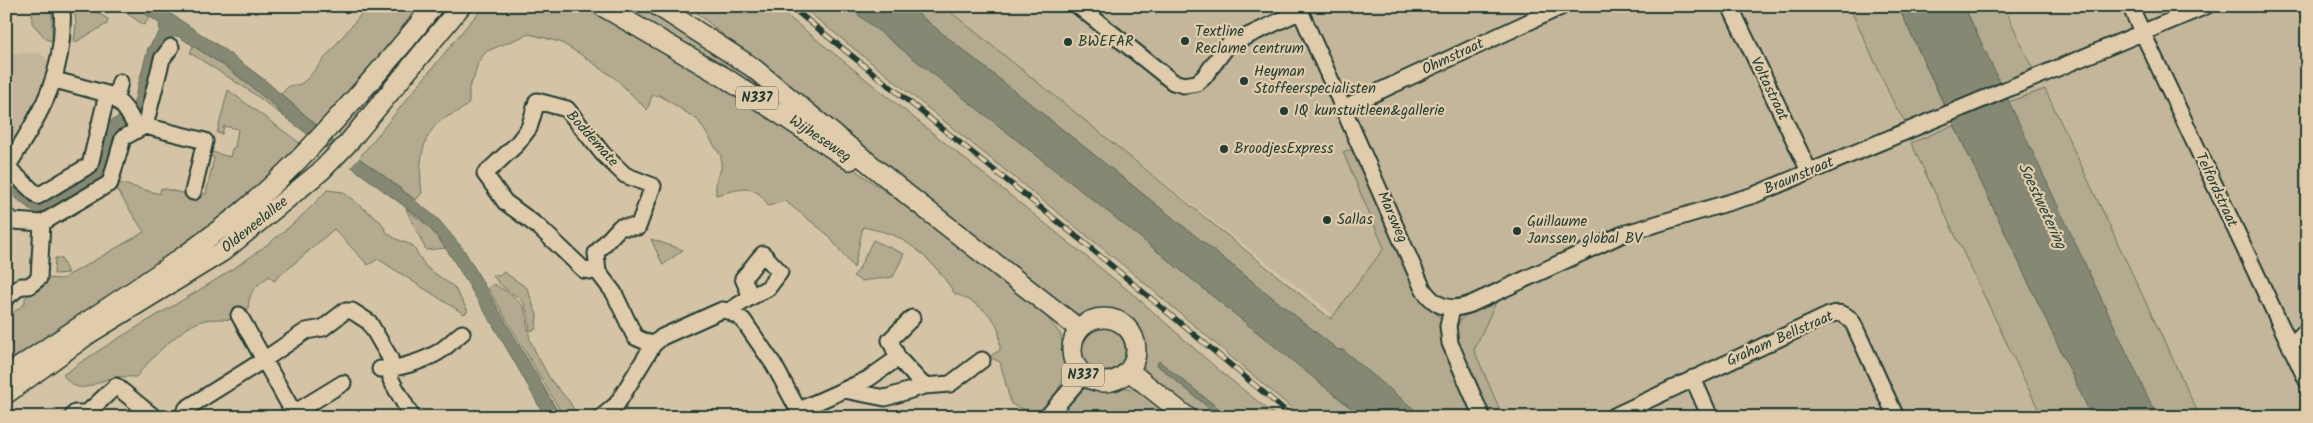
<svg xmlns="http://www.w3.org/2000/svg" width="2313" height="423" viewBox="0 0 2313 423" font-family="Kalam,sans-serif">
<rect width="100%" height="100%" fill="#d4c3a4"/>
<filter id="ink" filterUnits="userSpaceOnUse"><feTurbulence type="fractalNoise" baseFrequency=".02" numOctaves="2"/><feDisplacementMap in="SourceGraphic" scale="10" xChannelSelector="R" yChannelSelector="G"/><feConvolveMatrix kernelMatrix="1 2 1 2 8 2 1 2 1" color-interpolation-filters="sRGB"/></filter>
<g filter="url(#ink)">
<path fill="#c3b69a" d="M937 6H2307V417H1435L1325 308Z
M6 53H39L49 61 38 96 6 150Z"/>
<path fill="#b3aa8f" stroke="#697462" d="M74 6H86L108 19 107 24 74 43 76 24Z
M116 6H134L150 17 144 25Z
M368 6H419L398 32 397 42 318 126 281 94 289 86 301 84 309 77Z
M441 6H447L343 138 339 135V132Z
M486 6H593L831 153 950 237 1044 313 1061 335 1064 362 1068 371 1056 393 1041 412 1019 408 1011 404 1000 362 989 357 1000 350C1000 344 1000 336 998 329 994 314 969 298 955 294 941 272 924 252 901 239 890 232 875 230 863 227L854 268 827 234 785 201 768 206C756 181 738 190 716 195V181L721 169V156L698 120 659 95 652 96 647 110 616 79 580 54 560 42 529 34 487 51 478 62 474 78 469 87V103C463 111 450 114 442 120 419 136 419 169 422 193L416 200 359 158 470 22Z
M611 6H637L730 61 800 115Z
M689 6H775L1134 295 1220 371 1277 417H1229L1159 361 1157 365 1220 417H1198C1185 406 1152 381 1144 367 1136 353 1144 336 1131 324 1108 301 1091 321 1073 312 1060 306 1047 294 1035 285L753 60Z
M801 6H847L1131 230 1362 417H1302L1123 265Z
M908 6H943L1331 319 1384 248 1343 152 1348 150 1353 151 1419 298 1441 318V339L1475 417H1423L1343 350H1338Z
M1849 6H1898L1946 110 1908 126 1895 106Z
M1964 6H2004L2034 72 2001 85Z
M39 8H52V41L46 39 32 23V15Z
M193 46 229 69 276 107 282 115 250 91 190 53Z
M2045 89 2200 417H2157L2008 102Z
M228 90 301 144 255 195 6 370V319L25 303V298L45 281V278L62 279 144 232 117 190 119 183 160 194 161 188 195 196 197 193 206 194 214 158 207 154 210 147H213L212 152 230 157 232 149 235 147 238 129 224 126 222 134 217 133Z
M1954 125 2092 417H2042L1911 143Z
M327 190 343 192 381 222 387 233 396 239 412 245 426 267 454 287 468 311 464 314 378 259 368 265 334 229 274 281 269 276C262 282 253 287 250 297 247 306 250 311 244 320 230 320 218 318 205 320 183 325 150 359 136 377 129 377 119 376 112 378 90 383 81 398 63 375 148 313 257 270 327 190Z
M406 209 432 229 446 248 426 250Z
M651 239 683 250 663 265Z
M873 240 904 254 893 277 861 281 853 276 858 271Z
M55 258H61L68 273 54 274Z
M504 272 527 288 537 315 536 329 530 331C526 286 514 304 493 276V274L499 276Z
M494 284 512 295 524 307 530 340 537 355 550 379 569 401 578 417H564L488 288Z
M1497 300 1474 350 1503 417H1488L1456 342C1454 312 1474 311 1497 300Z
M1081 350a22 22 0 1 1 44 0a22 22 0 1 1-44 0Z
M1120 386 1141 392 1175 417H1058L1084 389Z"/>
<path fill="#858973" stroke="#5c6b5a" d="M134 6H159L222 48 266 81 335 142 383 175 438 219 464 250 561 417H545C523 376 500 336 475 296 459 269 443 240 420 218L282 115 276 107 229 69 178 36 171 37 161 53 144 116 116 133 104 176 37 215 6 190V173L38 199 92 168 104 125 132 109 148 48 160 31 159 23Z
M847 6H908L1338 350H1343L1423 417H1362L1131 230Z
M1898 6H1964L2157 417H2092Z
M1159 361 1229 417H1220L1157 365Z"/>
<path fill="#d4c3a4" d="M352 150 361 156 349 169 328 154Z"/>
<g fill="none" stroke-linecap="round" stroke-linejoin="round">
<g stroke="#1f3d34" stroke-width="19">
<path id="minor" d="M1078 6 1173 82 1184 85 1197 83 1204 77 1228 45 1301 11
M1298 6 1423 289C1435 307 1450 312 1471 304L1623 234 1754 195 2206 6
M1730 6 1809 171
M2130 6 2307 381
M55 80 107 94
M116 98 120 82
M537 101 567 109 603 154 625 175 653 186 638 227H620L596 253 598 272 584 270 540 228 505 202 485 174 517 144 529 128Z
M1343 108 1563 6
M145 126 162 59 171 47
M7 167 38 196 90 165 107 94C122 101 130 114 137 130L145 126 205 141 193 192
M6 169C41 112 66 76 62 6
M6 216 13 221 42 223 110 183 123 138 137 130
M598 272 614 293 635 337 653 345
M6 298 21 286H29L39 278 42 223
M1452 309 1448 326 1450 343 1482 417
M729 311 751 297 743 278C751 270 755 262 763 254L780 272 768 288 751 297
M239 315 296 417
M912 318 890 340 898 358 924 386
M2290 346 2307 330
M380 369C398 369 421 362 437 353 446 348 454 339 462 333
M1693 378 1710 417
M844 390 868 379 898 358
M799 410 844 390 885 398 924 386 950 384 982 360
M294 413 343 383
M72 417 75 413H87L116 386 154 417
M181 417 187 408 265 359 306 331 323 328 345 311H352L369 322 390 358 391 380 412 417
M602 417 617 404 653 345 662 337 722 310 729 311 743 320 774 365 802 417
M1047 417 1083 375
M1612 417 1829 315C1839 311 1847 314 1853 323L1896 417"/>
</g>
<g stroke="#1f3d34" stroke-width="22">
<path id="major" d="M602 6 724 77 850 160
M658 6 752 67 909 196 1079 329
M1072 350a32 32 0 1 1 64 0a32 32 0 1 1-64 0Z
M1129 371 1187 417
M6 376C85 321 168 272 243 211 282 179 316 142 350 104 379 72 407 40 433 6
M6 394 90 333 222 252 321 171 349 142 461 6"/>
</g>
<use href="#minor" stroke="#e0ccab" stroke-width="15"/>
<use href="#major" stroke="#e0ccab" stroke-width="19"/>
<g stroke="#1f3d34" stroke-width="5.5">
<path id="rail" d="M790 6 1082 241 1293 417"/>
</g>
<use href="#rail" stroke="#e0ccab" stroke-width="4" stroke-dasharray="11" stroke-linecap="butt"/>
</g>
</g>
<g fill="#1f3d34" stroke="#e0ccab" stroke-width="2">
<circle cx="1185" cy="41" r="5"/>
<circle cx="1068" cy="42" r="5"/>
<circle cx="1244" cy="81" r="5"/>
<circle cx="1284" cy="111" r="5"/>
<circle cx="1224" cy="149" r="5"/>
<circle cx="1327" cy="220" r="5"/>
<circle cx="1517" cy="231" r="5"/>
</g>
<g text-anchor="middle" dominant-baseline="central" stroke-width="4.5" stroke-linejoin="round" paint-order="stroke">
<g fill="#e0ccab" stroke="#596858" stroke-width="1">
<rect x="736" y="86.5" width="42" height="23" rx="4"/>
<rect x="1062" y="363.5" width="42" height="23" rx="4"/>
</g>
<g font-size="14" font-weight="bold" fill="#1f3d34">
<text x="757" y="98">N337</text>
<text x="1083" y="375">N337</text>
</g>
<g font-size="15" fill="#1f3d34" stroke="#e0ccab" text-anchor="start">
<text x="1195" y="32">Textline<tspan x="1195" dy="17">Reclame centrum</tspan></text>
<text x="1078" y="42">BWEFAR</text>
<text x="1254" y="72">Heyman<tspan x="1254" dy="17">Stoffeerspecialisten</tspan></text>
<text x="1294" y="111">IQ kunstuitleen&amp;gallerie</text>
<text x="1234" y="149">BroodjesExpress</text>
<text x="1337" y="220">Sallas</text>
<text x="1527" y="222">Guillaume<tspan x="1527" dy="17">Janssen global BV</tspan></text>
</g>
<g font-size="15" fill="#1f3d34" stroke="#e0ccab">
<text transform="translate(1453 57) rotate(-25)">Ohmstraat</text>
<text transform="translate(1769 89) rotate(64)">Voltastraat</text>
<text transform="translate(592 139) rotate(48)">Boddemate</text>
<text transform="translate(820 139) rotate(34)">Wijheseweg</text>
<text transform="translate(1799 176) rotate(-23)">Braunstraat</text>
<text transform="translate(2216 190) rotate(65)">Telfordstraat</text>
<text transform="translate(1392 217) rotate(66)">Marsweg</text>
<text transform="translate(255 225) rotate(-39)">Oldeneelallee</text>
<text transform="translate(1780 339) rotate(-24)">Graham Bellstraat</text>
</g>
<g font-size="16" font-style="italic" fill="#29453a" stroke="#e0ccab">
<text transform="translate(2042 206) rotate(65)">Soestwetering</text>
</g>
</g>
<rect width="2313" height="423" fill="none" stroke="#e0ccab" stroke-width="25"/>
<rect x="12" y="12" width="2288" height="398" fill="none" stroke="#1f3d34" stroke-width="2" filter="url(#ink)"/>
</svg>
